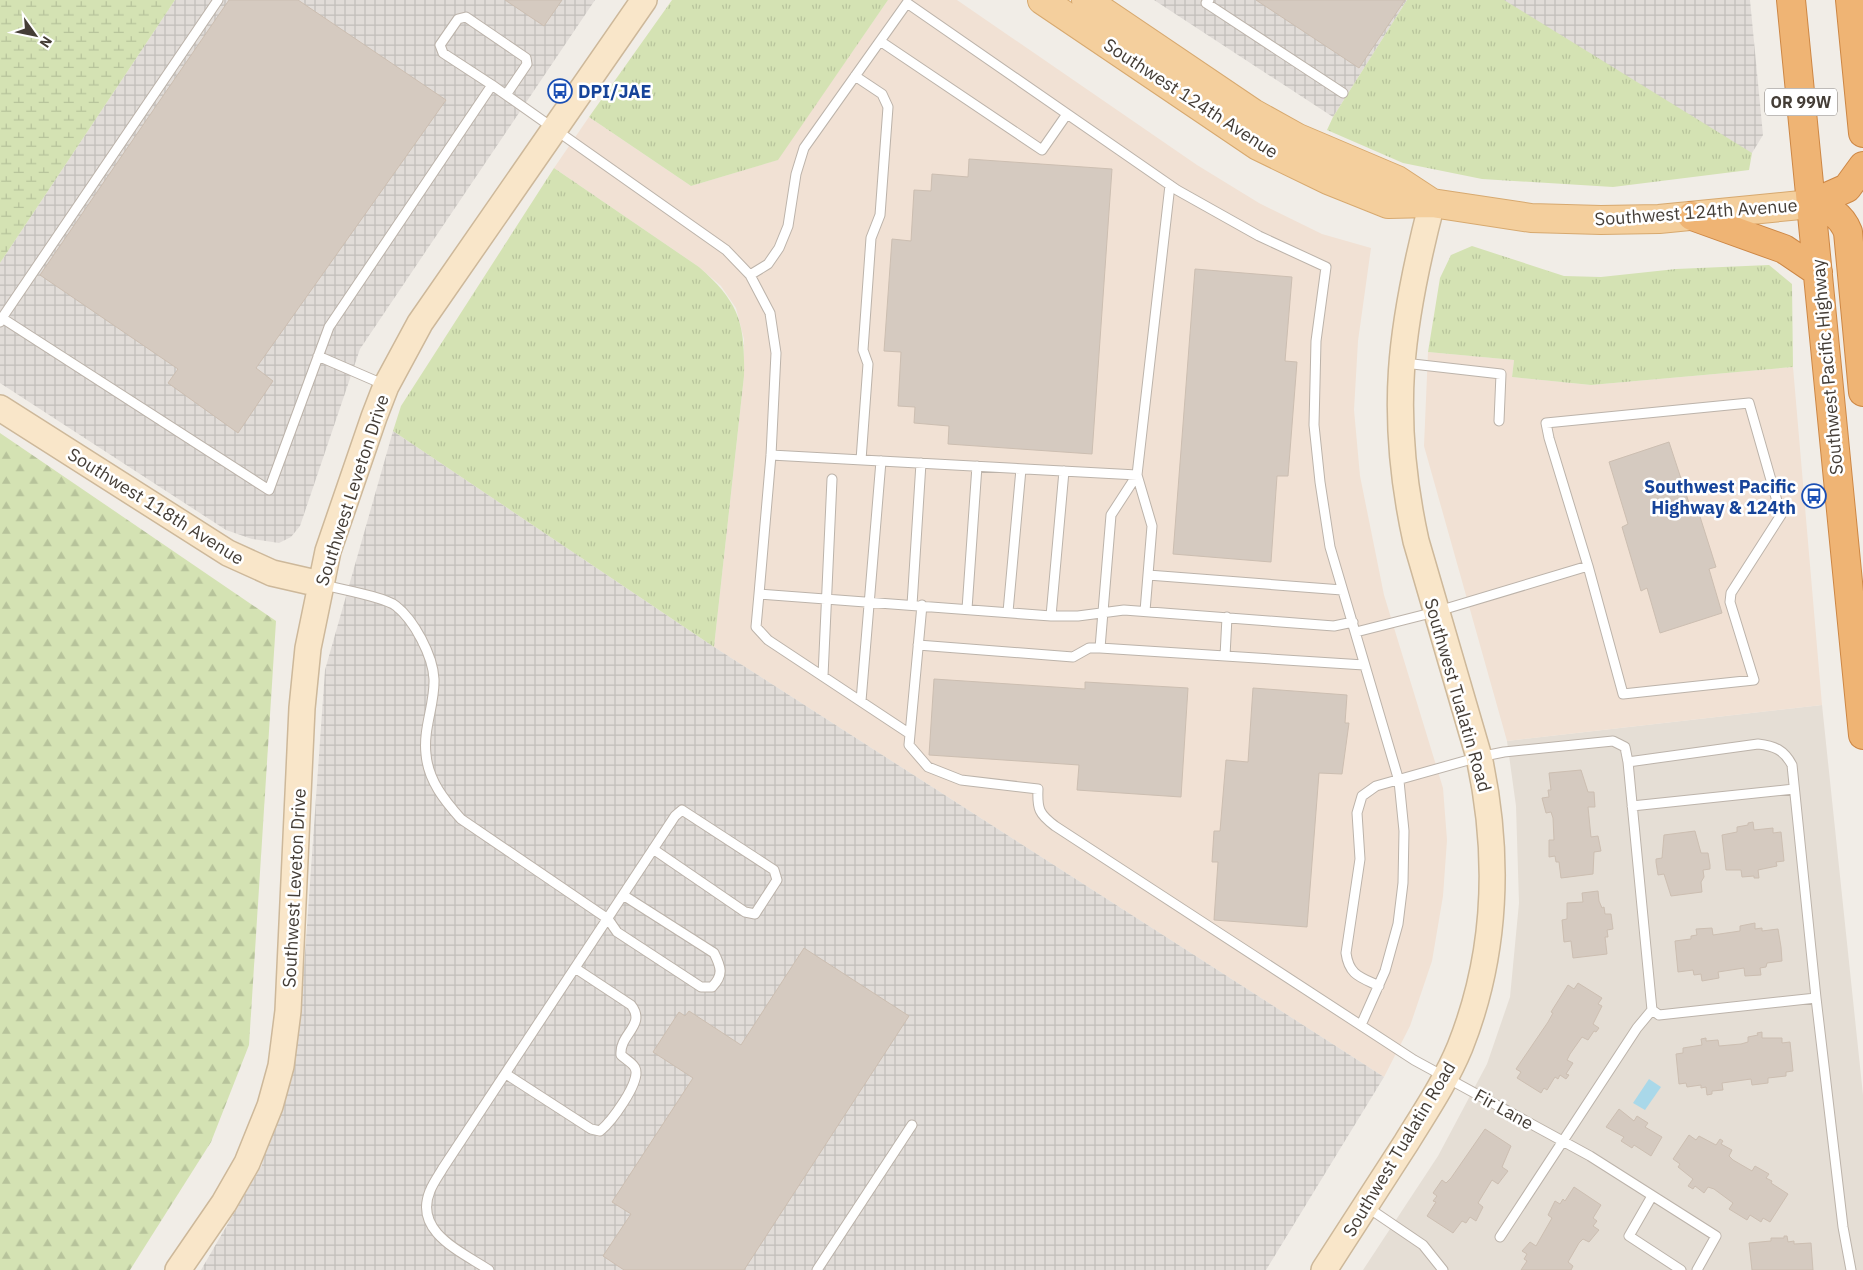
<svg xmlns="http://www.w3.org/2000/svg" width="1863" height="1270" viewBox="0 0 1863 1270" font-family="'IBM Plex Sans',sans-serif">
<defs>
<pattern id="industrial-grid" width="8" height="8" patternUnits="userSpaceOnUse" patternTransform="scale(1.25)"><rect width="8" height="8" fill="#e1dcd8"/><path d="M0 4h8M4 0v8" fill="none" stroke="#c2beba"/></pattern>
<pattern id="grass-tufts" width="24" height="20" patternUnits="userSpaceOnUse" patternTransform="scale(1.25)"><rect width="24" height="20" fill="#d4e2b3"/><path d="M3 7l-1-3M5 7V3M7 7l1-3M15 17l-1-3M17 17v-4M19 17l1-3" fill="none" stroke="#b7c39b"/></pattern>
<pattern id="forest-firs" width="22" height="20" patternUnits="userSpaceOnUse" patternTransform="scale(1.25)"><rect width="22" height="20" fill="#d4e2b3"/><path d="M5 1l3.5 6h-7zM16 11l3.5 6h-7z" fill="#b7c39b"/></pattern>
<pattern id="wetland-marsh" width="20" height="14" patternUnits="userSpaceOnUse" patternTransform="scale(1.25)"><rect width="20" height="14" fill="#d4e2b3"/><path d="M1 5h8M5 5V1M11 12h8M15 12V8" fill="none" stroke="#b7c39b"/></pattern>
</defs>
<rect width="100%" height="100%" fill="#f1ede7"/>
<path fill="#e5ded5" d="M1822 705 1863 1095V1270H1363L1438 1156 1487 1064 1510 997 1519 903 1516 806 1507 741Z"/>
<path fill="#f1e1d4" d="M888 0H957L1197 165 1259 203 1322 234 1371 248 1358 341 1354 410 1360 476 1384 595 1443 788 1447 840 1443 896 1432 961 1410 1026 1384 1077 714 647 744 376V339L736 308 721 286 699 267 554 168 589 117 691 186 777 160Z
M1428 352 1514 360 1512 377 1591 385 1793 367 1822 705 1507 741 1424 446Z"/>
<path fill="url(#industrial-grid)" d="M175 0H595L360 349 300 526 291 537 279 543 252 539 226 530 0 383V263Z
M1154 0H1407L1333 117Z
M1502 0H1750L1763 135 1752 153 1739 152Z
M393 431 714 647 1384 1077 1266 1270H201L262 1165 304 968 325 670Z"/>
<path fill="url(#grass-tufts)" d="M672 0H888L778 160 691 186 589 117Z
M1407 0H1504L1752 153 1749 170 1613 187 1482 179 1403 163 1327 130 1333 117Z
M554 168 699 267C740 303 745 323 744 376L714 647 393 431 401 406Z
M1472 246 1564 276 1601 277 1676 269 1769 265 1792 284 1793 367 1591 385 1512 377 1514 360 1428 352 1440 278 1451 255Z"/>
<path fill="url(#forest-firs)" d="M0 433 276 621 249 1045 211 1142 130 1270H0Z"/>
<path fill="url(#wetland-marsh)" d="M0 0H175L0 263Z"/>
<path fill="#a9d8e9" d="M1649 1079 1661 1087 1645 1110 1633 1103Z"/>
<path fill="#d5cac0" stroke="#ccbeb1" d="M229 0H298L446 100 256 368 273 381 238 433 168 383 178 369 40 275Z
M505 0H562L544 26Z
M1256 0H1405L1359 68Z
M969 159 1112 169 1092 454 948 444 949 426 914 423 915 407 898 406 901 352 884 351 892 239 911 241 914 190 931 191 932 174 968 177Z
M1195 269 1292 277 1285 361 1297 362 1288 476H1277L1271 562 1173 554Z
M1669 442 1690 506 1696 504 1716 567 1709 569 1722 613 1660 633 1647 588 1641 591 1622 527 1628 524 1609 462Z
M934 679 1085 689V682L1188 688 1181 797 1077 790 1079 765 929 755Z
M1253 688 1347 695 1345 723H1349L1342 774 1319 773 1307 927 1214 920 1218 862H1212L1214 831H1220L1226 760 1248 762Z
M1581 770 1588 792H1594L1595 807H1588L1591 837 1598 836 1601 851 1594 852 1593 874 1561 878 1559 862H1556L1555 856 1549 857V840H1554L1553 818 1551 812 1546 813 1542 798 1549 797 1548 790H1551L1549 773Z
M1753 822 1754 830 1773 828V833L1781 832 1784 861 1776 862 1777 866 1758 870 1759 878H1754V876L1742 877 1741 870H1726L1722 835 1737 832V827L1748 825V823Z
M1695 831 1701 853H1708L1710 865V869L1703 870 1704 877 1701 882 1702 892 1671 896 1664 874 1658 875 1656 862V859L1662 858 1664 835Z
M1598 891 1599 901 1602 908 1604 907 1605 914H1611L1613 929 1607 930 1608 937H1605L1607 954 1573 958 1571 941 1564 942 1562 920 1567 919V903L1583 902 1582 893Z
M1755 923V929L1762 928V931L1778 929 1781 947 1782 961 1767 963 1766 967 1760 968 1761 975 1745 976 1744 968 1718 972 1719 978 1702 981 1701 974 1694 975 1693 970 1678 972 1675 941 1691 939V936L1697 935 1696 929 1712 928 1713 935 1740 931V926Z
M804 948 909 1016 744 1270H624L603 1256 631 1214 612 1202 693 1078 653 1052 679 1012 685 1016 689 1011 741 1045Z
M1578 983 1602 998 1598 1004 1602 1006 1593 1024 1599 1028 1596 1032 1594 1031 1588 1040 1582 1037 1570 1054 1567 1060 1573 1063 1566 1074 1569 1075 1566 1079 1560 1075 1558 1079 1555 1077 1547 1090 1544 1088 1541 1093 1517 1078 1521 1072 1516 1069 1548 1022 1553 1013 1551 1012 1568 985 1574 989Z
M1762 1032V1038H1782V1043L1790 1042 1793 1071 1786 1072V1076L1768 1078V1083L1752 1085 1751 1079 1722 1083 1723 1090 1712 1091V1094L1707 1095 1706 1087 1701 1088V1085L1687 1087 1686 1083 1679 1084 1676 1054 1683 1053V1048L1702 1045 1701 1039 1706 1038V1041L1718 1040 1719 1046 1741 1044 1748 1042V1037L1758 1035 1757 1033Z
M1619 1109 1634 1121 1637 1116 1648 1123 1645 1127 1662 1137 1651 1156 1634 1145 1632 1148 1621 1141 1624 1137 1606 1127Z
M1485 1129 1511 1146 1502 1167 1508 1171 1498 1184 1492 1180 1481 1198 1478 1203 1483 1207 1476 1221 1470 1217 1466 1223 1462 1221 1453 1233 1427 1216 1436 1202 1433 1201 1437 1196 1433 1193 1442 1180 1446 1183 1451 1178Z
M1689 1135 1696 1140 1699 1136 1716 1145 1720 1139 1723 1141 1721 1144 1732 1150 1729 1156 1733 1160 1752 1171 1755 1166 1769 1174 1766 1178 1772 1181 1771 1183 1788 1194 1770 1222 1763 1218 1761 1222 1750 1215 1747 1220 1729 1209 1733 1203 1714 1189 1708 1187 1704 1193 1695 1186 1693 1189 1688 1186 1693 1179 1678 1167 1680 1164 1673 1159Z
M1574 1187 1601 1205 1593 1218 1597 1221 1593 1226 1599 1230 1589 1242 1583 1239 1579 1243 1568 1262 1573 1266 1571 1270H1521L1527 1261 1524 1259 1527 1254 1522 1251 1530 1242 1536 1246 1552 1218 1548 1215 1555 1201 1560 1204 1563 1199 1565 1201Z
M1784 1236H1787L1788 1242 1794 1241V1244L1811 1243 1813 1270H1752L1749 1243 1771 1241V1238H1784Z"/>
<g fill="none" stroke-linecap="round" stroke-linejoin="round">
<g stroke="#bcb3aa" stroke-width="11">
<path id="lane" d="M1209 0 1206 3 1343 93
M880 41 1042 150 1067 114
M855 76 882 94 888 107 880 215 871 238 863 350 868 364 861 460
M492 85 443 53 440 45 458 19 466 17 526 58 527 64 506 95
M750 275 768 264 779 248 788 226 796 174 804 148 907 3 1177 190 1259 236 1326 267 1316 341 1314 425 1320 482 1330 547 1399 781 1404 831 1403 883 1398 924 1385 971 1361 1025
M2 318 218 0
M0 322 2 318 269 490 329 327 492 85 726 250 750 275 770 313 776 353 771 455 759 594 1051 616H1078L1124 610 1334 626 1353 622
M318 356 385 385
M1404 363 1501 374 1499 421
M771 455 1137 475 1152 526 1145 611
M1148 575 1342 590
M324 585C339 589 385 597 396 606 414 620 433 656 434 679 435 704 423 728 426 754 428 780 444 800 461 819L608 919 617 932 701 987H712C724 975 721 967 714 953L623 895
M759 594 756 627 768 640 910 734
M912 605 921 463
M922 605 909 745 928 767 961 780 1038 789C1037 809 1039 814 1055 826L1414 1060 1590 1156 1716 1236 1697 1270
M967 609 977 466
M1008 612 1021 469
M1051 616 1064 471
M1356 632 1435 612 1588 566 1623 694 1754 680 1730 602 1731 593 1781 515 1749 403 1546 423 1549 438 1588 566
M918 645 1073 657 1089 648H1100L1364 665
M1100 648 1111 515 1137 475 1170 185
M1225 656 1227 617
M823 676 832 479
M861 701 881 461
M1632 806 1794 789
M1379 986C1360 977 1349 975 1346 953L1360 859 1357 813 1362 796 1376 786 1479 757 1504 752 1613 741 1625 747 1628 762
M1652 1010 1659 1015 1816 998
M506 1074 591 1129 600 1131C611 1122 642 1081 635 1068 633 1063 625 1059 621 1055 619 1034 647 1025 631 1005L575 968
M1652 1196 1629 1236 1681 1270
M1367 1207 1423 1245 1443 1270
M1500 1237 1637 1028 1652 1010 1628 762 1758 744C1775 746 1784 750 1792 765L1816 998 1843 1227 1851 1270
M489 1270C462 1252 413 1232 430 1191 433 1183 439 1175 443 1168L675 816 682 810 774 870 777 880 755 914 745 912 653 849
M817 1270 912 1125"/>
</g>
<g stroke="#cdb89a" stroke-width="28">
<path id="secondary" d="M0 408 228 553 272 573 320 584
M178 1270 224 1203 247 1163 270 1106 281 1066 288 1011 302 708 308 648 328 551 374 417 386 386 420 323 644 0
M1324 1270C1351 1228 1379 1185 1406 1143 1425 1112 1446 1081 1460 1047 1497 954 1500 854 1479 757L1416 541C1388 414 1400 326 1432 203"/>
</g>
<g stroke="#d7a96f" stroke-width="30">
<path id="primary" d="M1042 0 1258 146 1328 180 1388 204 1432 203 1531 218 1601 220 1659 219 1811 204
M1086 0 1253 113 1298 138 1397 180 1432 203"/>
</g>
<g stroke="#cd8745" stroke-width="30">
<path id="highway" d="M1791 0 1863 735
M1850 0 1863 133
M1811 204C1829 209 1841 214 1848 232L1863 392
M1811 204 1847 188 1863 166
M1692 216 1784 249 1818 272"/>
</g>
<use href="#lane" stroke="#fff" stroke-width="9"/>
<use href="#secondary" stroke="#f9e6c9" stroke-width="25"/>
<use href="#primary" stroke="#f4cf9d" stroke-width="28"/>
<use href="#highway" stroke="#efb474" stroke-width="28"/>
</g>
<defs>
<g id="bus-ring" transform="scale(1.25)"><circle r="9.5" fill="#fff" stroke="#1a4fb4" stroke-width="1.5"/><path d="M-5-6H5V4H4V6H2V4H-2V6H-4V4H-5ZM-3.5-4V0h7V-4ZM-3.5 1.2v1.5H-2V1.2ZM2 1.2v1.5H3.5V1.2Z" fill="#1a4fb4"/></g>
</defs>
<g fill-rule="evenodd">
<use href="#bus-ring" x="560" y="91"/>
<use href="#bus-ring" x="1814" y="496"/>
</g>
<g text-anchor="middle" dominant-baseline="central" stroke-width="5" stroke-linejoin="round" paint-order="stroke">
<rect fill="#fff" stroke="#7c7772" stroke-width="1" x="1765" y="88.5" width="72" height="27" rx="4"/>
<g font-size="16" font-weight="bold" fill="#443d36">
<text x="1801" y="102">OR 99W</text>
</g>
<g font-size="18" font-weight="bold" fill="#164399" stroke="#fff" text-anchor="start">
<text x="578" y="91">DPI/JAE</text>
<text x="1796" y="486" text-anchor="end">Southwest Pacific<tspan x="1796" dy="21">Highway &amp; 124th</tspan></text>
</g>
<g font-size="18" fill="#443d36" stroke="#fff">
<text transform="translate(1191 98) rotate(33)">Southwest 124th Avenue</text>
<text transform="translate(1696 212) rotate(-4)">Southwest 124th Avenue</text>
<text transform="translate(1827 367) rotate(-95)">Southwest Pacific Highway</text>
<text transform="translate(352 490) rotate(-72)">Southwest Leveton Drive</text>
<text transform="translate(156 506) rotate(32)">Southwest 118th Avenue</text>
<text transform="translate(1458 695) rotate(74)">Southwest Tualatin Road</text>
<text transform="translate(294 888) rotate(-87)">Southwest Leveton Drive</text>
<text transform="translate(1504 1109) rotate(29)">Fir Lane</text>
<text transform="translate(1399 1149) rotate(-59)">Southwest Tualatin Road</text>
</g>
</g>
<g transform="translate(35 35) rotate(123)" stroke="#ffffff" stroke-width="4" paint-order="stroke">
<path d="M0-4L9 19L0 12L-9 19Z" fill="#443d36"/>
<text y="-8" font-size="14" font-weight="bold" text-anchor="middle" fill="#443d36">N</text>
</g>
</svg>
